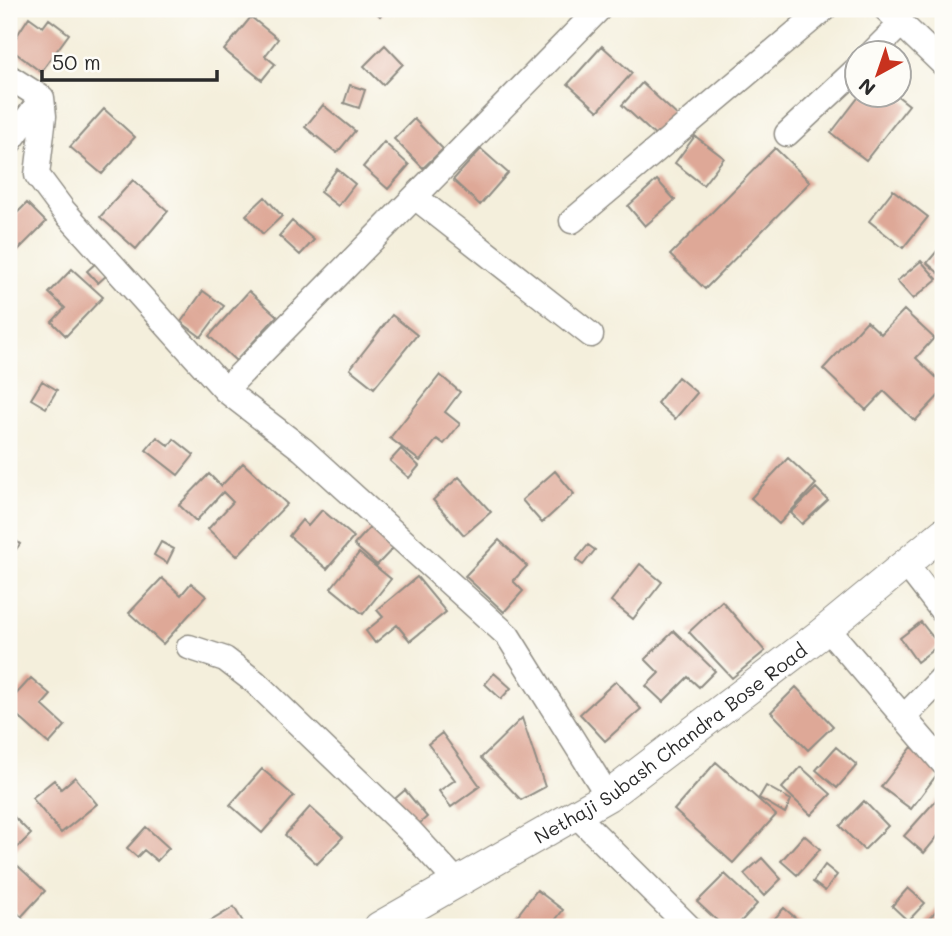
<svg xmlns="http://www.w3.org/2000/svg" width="952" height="936" viewBox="0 0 952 936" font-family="Mali,sans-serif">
<rect width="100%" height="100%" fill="#fdfcf7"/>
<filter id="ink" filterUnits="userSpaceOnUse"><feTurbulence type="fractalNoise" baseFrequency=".0143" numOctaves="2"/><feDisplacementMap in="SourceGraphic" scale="14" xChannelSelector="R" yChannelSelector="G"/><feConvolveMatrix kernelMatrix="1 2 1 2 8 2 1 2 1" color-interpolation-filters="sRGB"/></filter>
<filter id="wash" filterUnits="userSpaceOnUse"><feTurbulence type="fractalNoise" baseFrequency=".00686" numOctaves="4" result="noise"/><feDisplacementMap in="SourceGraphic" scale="28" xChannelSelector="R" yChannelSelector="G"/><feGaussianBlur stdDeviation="1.57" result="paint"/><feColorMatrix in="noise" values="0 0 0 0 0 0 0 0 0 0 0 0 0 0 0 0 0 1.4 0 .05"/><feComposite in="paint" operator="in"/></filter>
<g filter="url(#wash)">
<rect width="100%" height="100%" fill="#f4efdc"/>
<g id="blocks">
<path fill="#dea897" d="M257 9H270L265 15Z
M373 9H386L380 16Z
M29 17 43 27 49 19 69 34 41 72 9 48Z
M251 17 278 39 265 56 275 64 262 80 224 50Z
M385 45 403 64 383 85 364 66Z
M602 46 632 73 598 111 568 84Z
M642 83 679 117 659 139 622 105Z
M350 85 365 90 359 108 344 103Z
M861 94H895L909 105 866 160 831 133Z
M323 105 355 131 337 153 305 127Z
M104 109 135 137 102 174 70 147Z
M414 119 443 149 423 168 394 139Z
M695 136 724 158 703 185 675 163Z
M384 142 409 165 388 189 363 167Z
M775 148 810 182 705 289 670 255Z
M481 149 508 173 480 205 453 180Z
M337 169 355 184 338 206 320 192Z
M133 180 168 211 136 249 100 217Z
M657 180 675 200 645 226 628 206Z
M893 190 928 217 903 248 869 221Z
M265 197 282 216 263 234 246 215Z
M27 203 46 222 9 259V221Z
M292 221 314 240 300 255 279 236Z
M943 244V277L927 263Z
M921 261 937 279 913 299 897 281Z
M96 263 107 275 98 283 87 271Z
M72 269 103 297 66 336 52 322 65 308 49 293Z
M203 291 224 306 201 337 181 322Z
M249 291 277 316 236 361 209 336Z
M904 310 934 338 916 358 943 384V391L915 421 884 391 866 410 823 369 867 321 881 334Z
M392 315 417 335 374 388 350 369Z
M440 375 460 392 445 412 460 424 444 444 437 439 420 461 390 438Z
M678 377 697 393 675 419 657 403Z
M42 381 57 390 46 408 31 399Z
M157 437 169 446 174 439 194 455 178 475 146 450Z
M401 449 419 466 409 478 390 461Z
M788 458 816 484 779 524 751 498Z
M243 463 287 504 237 556 208 529 233 502 223 492 196 521 179 505 209 474 221 486Z
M555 471 574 494 542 523 522 500Z
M459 477 491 512 464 535 433 500Z
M816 488 828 500 802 524 791 513Z
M322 510 354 537 327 569 289 536 302 520 308 526Z
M376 521 399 542 377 565 354 545Z
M9 535 20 544 9 559Z
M499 540 527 566 513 581 523 591 504 612 465 576Z
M161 542 174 549 167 563 154 555Z
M588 545 595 550 583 565 576 560Z
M359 553 391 579 363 614 331 588Z
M640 564 662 582 633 619 611 601Z
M417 577 446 612 410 641 397 625 375 643 366 631 383 617 377 610Z
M162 578 181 595 191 583 206 596 163 644 129 613Z
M722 601 765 651 732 678 689 632Z
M921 622 939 645 917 662 900 638Z
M674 631 715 671 699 687 688 677 663 702 646 686 659 673 645 659Z
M494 673 511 688 501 699 485 684Z
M31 678 51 695 42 705 65 726 49 744 9 708V702Z
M616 681 641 709 605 741 580 714Z
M796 687 833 726 808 750 771 712Z
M522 718 545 787 521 800 481 758Z
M442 733 480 786 451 807 439 791 455 780 428 744Z
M836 747 857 765 837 788 816 770Z
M912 747 941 769 911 809 881 787Z
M716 762 776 815 733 863 674 810Z
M801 767 831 794 811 815 782 788Z
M262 769 294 796 262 833 230 805Z
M75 777 97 804 61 833 32 798 54 780 61 789Z
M766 786 791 800 785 813 759 798Z
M405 790 427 817 412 830 390 803Z
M937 799 943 805V830L924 853 904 836Z
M864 801 888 826 864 850 840 826Z
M310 807 343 837 317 864 285 835Z
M9 812 31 834 9 856Z
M146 827 169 848 157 861 144 850 137 857 127 848Z
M804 835 820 849 797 875 781 861Z
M762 858 781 879 764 896 744 874Z
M825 865 837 875 825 891 813 882Z
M18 866 45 891 21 917 9 906V876Z
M725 874 757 904 736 927H724L697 902Z
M908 888 925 903 908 921 892 906Z
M537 890 563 910 550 927H520L513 921Z
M943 903V927H930L925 923Z
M234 907 246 927H201Z
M784 908 806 927H767Z"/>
</g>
</g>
<g filter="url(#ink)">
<use href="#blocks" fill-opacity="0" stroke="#908d84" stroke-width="2"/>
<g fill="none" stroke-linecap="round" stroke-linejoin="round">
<g stroke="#908d84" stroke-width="27">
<path id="minor" d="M886 9 943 64
M873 52 902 23
M9 77 42 98 44 116 37 175 63 210 225 390 303 450 508 636 608 796
M787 134 858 68
M9 143 42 98
M415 197 591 335
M572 221 824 9
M225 390 599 9
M905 563 943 612
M827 628 943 763
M189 647 225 659 255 682 410 831 457 882
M904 717 943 677
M576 815 689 927
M9 922 13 927"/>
</g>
<g stroke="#908d84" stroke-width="32">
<g id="major">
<path id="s1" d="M379 927 608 796 818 636 943 533"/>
</g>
</g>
<use href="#minor" stroke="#fff" stroke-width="24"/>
<use href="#major" stroke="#fff" stroke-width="30"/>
</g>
</g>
<g text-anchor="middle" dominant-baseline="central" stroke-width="6" stroke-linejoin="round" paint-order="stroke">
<g font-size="19" fill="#2b2b2b" stroke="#fdfcf7">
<text stroke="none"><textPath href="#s1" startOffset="345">Nethaji Subash Chandra Bose Road</textPath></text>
</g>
</g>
<rect width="952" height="936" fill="none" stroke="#fdfcf7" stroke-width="35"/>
<g transform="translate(878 74) rotate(220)"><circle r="33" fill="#fdfcf7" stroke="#a9a8a5" stroke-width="2"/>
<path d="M0-5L12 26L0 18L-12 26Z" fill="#c8321e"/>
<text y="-10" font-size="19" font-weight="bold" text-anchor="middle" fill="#2b2b2b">N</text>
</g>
<path d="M42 70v10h175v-10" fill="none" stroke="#2b2b2b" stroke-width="3.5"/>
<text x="52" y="70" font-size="21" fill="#2b2b2b" stroke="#fdfcf7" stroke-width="5" paint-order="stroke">50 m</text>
</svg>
